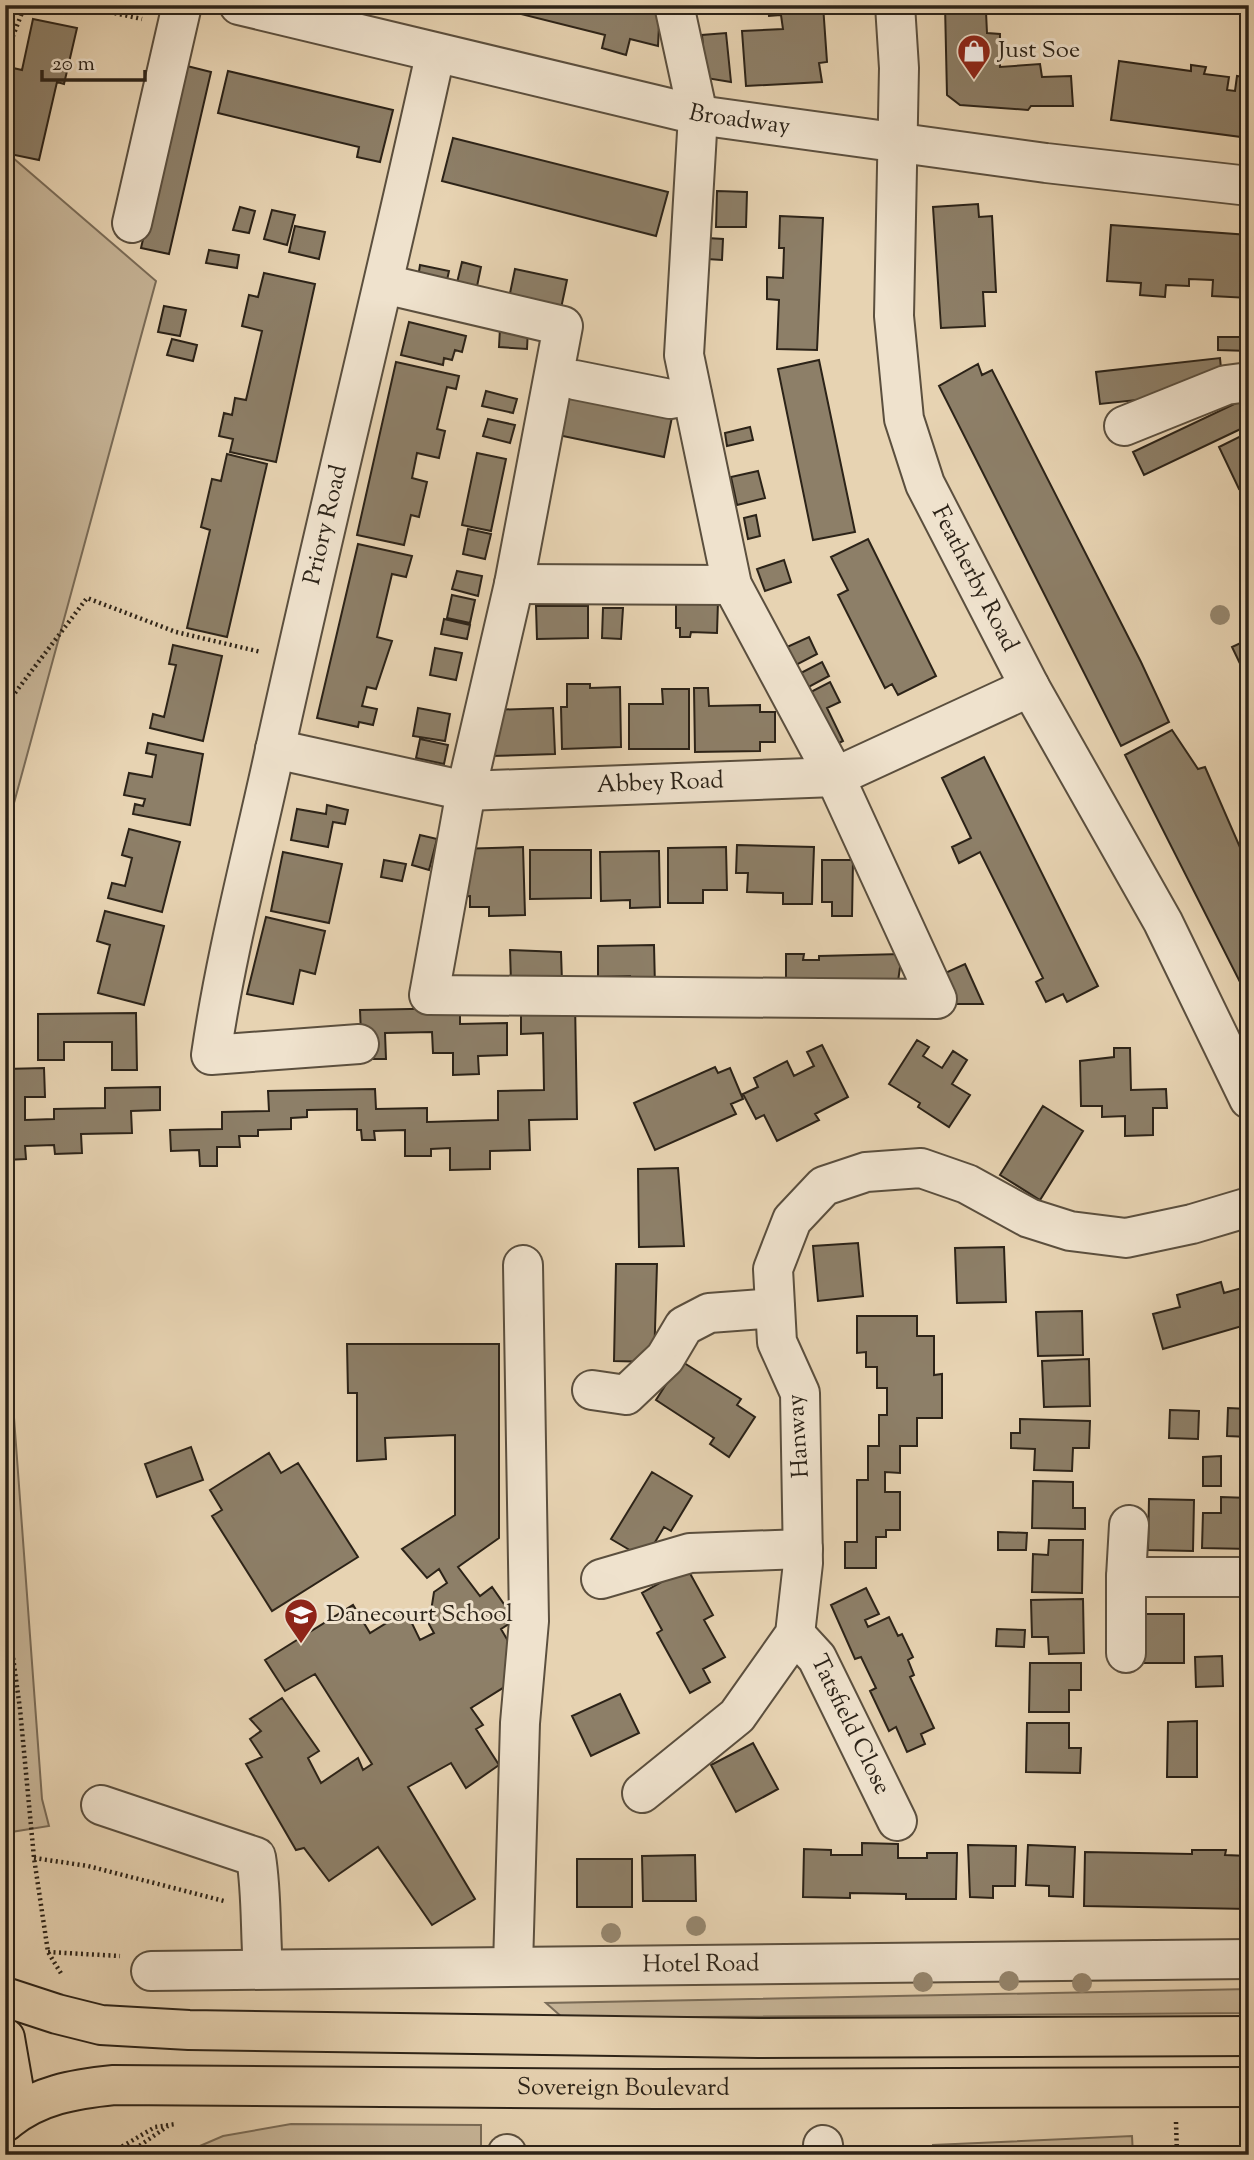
<svg xmlns="http://www.w3.org/2000/svg" width="1254" height="2160" viewBox="0 0 1254 2160" font-family="'Sorts Mill Goudy',serif">
<rect width="100%" height="100%" fill="#e7d3b2"/>
<filter id="stains"><feTurbulence type="fractalNoise" baseFrequency=".00286" numOctaves="4"/><feColorMatrix values="0 0 0 0 .2 0 0 0 0 .09 0 0 0 0 .02 0 0 0 .5 -.17"/></filter>
<radialGradient id="worn" r=".72"><stop offset=".6" stop-color="#630" stop-opacity="0"/><stop offset="1" stop-color="#630" stop-opacity=".3"/></radialGradient>
<path fill="#c7b598" stroke="#7a6c58" stroke-width="2" d="M5 151 156 281 14 803 5 859Z
M5 1295 42 1799 49 1826 5 1833Z
M1249 1989V2013L563 2018 546 2003Z
M291 2124 481 2125V2155H179L223 2136Z
M1132 2136 1133 2155H933V2145Z"/>
<path fill="#8d7f68" stroke="#2c2318" stroke-width="2" d="M485 5H660L658 46 630 39 626 55 602 48 605 35Z
M768 5H823L827 62 819 63 822 82 746 86 742 31 783 29 781 15 769 16Z
M945 5H999V12H986L987 33 1000 34V67L1040 64 1042 77 1071 76 1073 106H1031L1028 110 960 105 947 95Z
M33 19 77 28 64 84 57 82 39 160 5 153V104L13 68 22 70Z
M726 33 731 82 706 78 702 35Z
M1119 61 1191 71V65L1206 67 1204 74 1229 77 1227 90 1235 91 1237 76 1249 78V138L1111 120Z
M183 65 211 72 169 254 141 248Z
M228 71 393 110 380 162 357 157 359 147 218 113Z
M453 138 668 192 656 236 442 181Z
M717 191 747 192 746 227H716Z
M978 204 979 217 992 216 996 292H983L985 326 941 328 933 207Z
M240 207 255 211 249 233 233 230Z
M272 210 295 215 287 245 264 239Z
M780 216 823 218 817 350 777 349 779 300 767 299V277L783 278 784 248H779Z
M1111 225 1249 235V298L1212 296 1213 280 1189 279V286L1166 285 1165 297 1140 295 1141 283 1107 281Z
M295 226 325 232 319 259 289 252Z
M691 237 723 239 722 260 691 258Z
M209 250 239 255 237 268 206 263Z
M462 262 481 267 475 296 455 291Z
M420 265 449 271 445 289 417 284Z
M515 269 567 280 560 313 508 303Z
M264 273 315 284 276 462 230 452 233 439 219 436 224 413 232 415 235 398 246 400 262 331 242 326 249 295 258 297Z
M164 306 186 310 180 336 158 332Z
M409 322 466 336 462 352 455 350 452 360 444 358 443 365 401 355Z
M500 328 528 329 527 349 499 347Z
M1218 337H1249V351L1218 350Z
M172 339 197 345 193 361 167 355Z
M1220 358 1222 379 1201 393 1100 404 1096 372Z
M819 360 855 532 813 540 778 369Z
M396 362 459 376 456 389 447 387 437 429 445 431 439 458 417 453 412 478 427 482 419 517 411 515 404 545 357 535Z
M978 364 982 375 992 370 1141 662 1169 722 1121 746 939 386Z
M486 391 517 399 513 413 482 406Z
M566 396 672 417 664 457 558 435Z
M1249 397V425L1144 475 1133 452Z
M488 419 515 425 510 443 483 436Z
M750 427 753 440 727 446 725 433Z
M1249 432V485L1239 489 1219 447Z
M477 453 506 459 491 531 462 525Z
M227 454 267 464 227 637 187 628 210 530 201 527 212 479 221 481Z
M758 471 765 498 737 505 731 477Z
M756 515 760 536 748 539 744 518Z
M468 529 491 534 485 559 463 554Z
M868 539 936 676 898 695 892 684 885 688 838 595 848 590 831 557Z
M358 544 412 556 406 577 392 574 377 637 392 641 376 689 367 687 362 706 377 709 373 725 359 722 358 727 317 718Z
M784 560 791 582 765 591 757 569Z
M457 571 482 576 478 596 452 589Z
M452 595 475 600 470 623 447 618Z
M676 599 718 601 717 633 691 632 690 637H680V628H676Z
M536 606H588V638L537 639Z
M603 608H623L621 639 602 638Z
M444 619 470 625 467 639 441 634Z
M809 637 817 654 796 665 787 647Z
M1249 639V673L1245 674 1232 647Z
M173 645 222 656 203 741 150 728 153 714 164 717 176 665 169 664Z
M435 648 462 653 456 680 430 675Z
M822 662 829 676 805 689 797 675Z
M830 682 840 702 827 708 843 741 829 748 803 696Z
M567 684H590V688L620 687 621 747 562 749 561 707H567Z
M694 688H708L709 706 760 705V712H775V742H760V751L695 752Z
M662 689H689V749H629V704H663Z
M418 708 450 714 445 741 413 736Z
M553 708 555 754 491 756 489 710Z
M1172 730 1198 769 1205 767 1249 868V985L1243 988 1125 755Z
M420 739 448 745 444 764 416 758Z
M148 743 203 754 190 825 133 814 135 804 143 806 145 799 124 795 129 773 152 777 156 755 146 753Z
M984 757 1098 986 1067 1002 1063 994 1046 1002 1036 982 1043 978 980 852 959 863 952 847 971 838 942 778Z
M327 805 348 810 345 824 333 822 328 847 291 840 297 809 326 814Z
M129 829 180 842 162 912 108 898 112 883 125 886 132 858 122 855Z
M420 835 437 839 429 870 412 865Z
M737 845 814 847 812 904H783V893L747 892 748 873H736Z
M523 847 525 915 489 916V907H470V896L457 897 456 849Z
M726 847 727 890H703V903H668V848Z
M530 850H591V898L530 899Z
M659 851 660 907 630 908V900L601 901 600 852Z
M283 852 342 864 329 923 271 911Z
M384 860 406 864 402 881 381 877Z
M822 860H853L852 916H832V902H822Z
M105 911 164 926 144 1005 98 993 110 945 97 941Z
M266 917 325 931 315 974 300 970 293 1004 247 994Z
M654 945 655 987H630V976L598 977V946Z
M510 950 561 952 562 982H511Z
M786 954H804L803 960H819V956L902 954 897 988 786 985Z
M965 964 983 1004H945L932 979Z
M575 1001 577 1119 529 1120 530 1150 490 1151V1169L450 1170V1148L431 1149V1156H405V1130L374 1131 375 1140H362L361 1130H357V1109L307 1110V1117L291 1118V1129L258 1130V1136H239L240 1147H217V1166H200L199 1150 171 1151 170 1130 222 1129V1112L269 1111 268 1091 375 1089 376 1109 427 1108V1122L498 1120V1091L544 1090 543 1033 521 1034V1002Z
M460 1008V1024L507 1023V1055L478 1056 479 1074 453 1075V1053H433L432 1032 385 1033 386 1059H362L360 1010Z
M136 1013 137 1070H112V1042H64V1060H38V1014Z
M917 1040 929 1047 923 1056 942 1068 953 1051 967 1060 952 1084 970 1095 949 1127 918 1107 920 1103 889 1084Z
M822 1045 848 1097 815 1114 819 1120 777 1141 764 1115 756 1119 743 1094 758 1087 754 1078 787 1061 794 1076 814 1066 807 1052Z
M1114 1048H1130L1131 1090 1166 1089 1167 1108H1153V1135L1125 1136V1116L1102 1117V1106H1081L1080 1061 1114 1057Z
M715 1067 718 1073 730 1068 743 1099 731 1104 736 1114 655 1150 634 1103Z
M44 1068 45 1097H25V1120L54 1119V1109L105 1108V1088L160 1087V1110L131 1111 132 1133 81 1134 82 1153 55 1154 54 1145 25 1146 26 1159 5 1160V1069Z
M1043 1106 1083 1131 1040 1200 1000 1175Z
M678 1168 684 1246 639 1247 638 1169Z
M858 1243 863 1296 818 1301 813 1246Z
M1004 1247 1006 1302 957 1303 955 1248Z
M616 1264H657L654 1362 614 1361Z
M1221 1282 1224 1293 1249 1286V1324L1163 1349 1153 1314 1180 1307 1177 1295Z
M1082 1311 1083 1355 1038 1356 1036 1312Z
M857 1316H917V1336H934V1375L942 1374V1418H917V1446H900V1473L885 1472V1492H900V1530H886V1537H876V1568H845V1542H857V1480H868V1446H879V1415H887V1388H877V1367H866V1352L857 1353Z
M347 1344H499V1538L458 1567 480 1596 492 1587 515 1620 501 1629 518 1658 514 1681 471 1708 483 1725 476 1729 499 1765 466 1788 451 1763 408 1787 475 1899 432 1925 378 1847 329 1881 304 1848 296 1850 246 1764 262 1757 250 1739 261 1731 250 1719 282 1698 319 1751 308 1758 321 1783 358 1758 363 1770 372 1764 315 1674 285 1691 265 1660 353 1605 370 1633 406 1611 420 1640 434 1633 429 1624 434 1592 447 1583 439 1569 427 1578 402 1549 455 1515V1435L385 1438 386 1459 357 1461V1393H348Z
M1089 1359 1090 1406 1044 1407 1042 1361Z
M681 1361 741 1399 737 1405 755 1417 729 1457 710 1444 714 1438 656 1400Z
M1228 1408 1249 1409V1437L1227 1436Z
M1170 1410 1199 1411 1198 1439 1169 1438Z
M1020 1419 1090 1421 1089 1448H1073L1072 1471 1034 1470 1035 1449 1011 1448V1433H1020Z
M191 1447 203 1480 157 1497 145 1464Z
M269 1453 281 1473 298 1463 358 1557 272 1611 212 1516 222 1510 210 1490Z
M1221 1456V1486H1203V1457Z
M652 1472 692 1496 671 1531 664 1527 645 1559 611 1539Z
M1033 1481 1073 1482V1508H1085V1529L1032 1528Z
M1221 1497 1249 1498V1549L1202 1548 1203 1513H1221Z
M1149 1499 1194 1500 1193 1551 1148 1550Z
M998 1532 1027 1533 1026 1550H998Z
M1049 1540H1083L1082 1593 1032 1592 1033 1554 1048 1555Z
M687 1568 713 1615 704 1620 725 1657 703 1669 710 1682 690 1693 657 1633 662 1630 642 1593Z
M866 1588 879 1614 865 1620 868 1627 889 1617 898 1636 902 1634 913 1657 908 1660 914 1675 910 1677 934 1728 921 1734 925 1744 907 1752 896 1727 889 1731 870 1691 876 1688 861 1657 855 1659 831 1605Z
M1083 1599 1084 1653 1049 1654 1048 1637H1032L1031 1600Z
M1141 1614H1184V1663H1141Z
M997 1629 1025 1630 1024 1647 996 1646Z
M1222 1656 1223 1686 1196 1687 1195 1657Z
M1030 1663H1081V1690H1069V1712H1029Z
M620 1694 639 1733 591 1756 572 1716Z
M1197 1721V1777H1167L1168 1722Z
M1027 1723H1069V1748H1081L1080 1773 1026 1772Z
M753 1743 778 1789 736 1812 711 1765Z
M862 1843 898 1844V1858H927V1853H957L956 1899H906V1894L850 1893V1898L803 1897 804 1849 831 1850V1855H862Z
M968 1845 1016 1846 1015 1886H993V1898L970 1897Z
M1028 1845 1075 1847 1073 1897 1049 1896V1886L1026 1885Z
M1192 1850H1226L1225 1855 1249 1856V1909L1084 1906 1085 1852 1192 1854Z
M695 1855 696 1901H643L642 1856Z
M577 1859H632V1907H577Z"/>
<g fill="none" stroke-linecap="round" stroke-linejoin="round">
<g stroke="#5b4f3e" stroke-width="42">
<g id="minor">
<path id="s1" d="M239 5 698 115 1046 163 1249 186"/>
<path id="s2" d="M895 5 899 68 894 316 904 419 925 484 1030 687 1163 922 1249 1099"/>
<path d="M132 223 182 5"/>
<path d="M384 284 563 326 514 584 466 791 429 995 937 999 835 777 732 585 684 355 698 115 674 5"/>
<path d="M575 380 670 399 692 395"/>
<path d="M1124 426 1226 385 1249 382"/>
<path d="M514 584 732 585"/>
<path id="s3" d="M275 749 466 791 835 777 1030 687"/>
<path id="s4" d="M359 1044 211 1055C226 952 253 852 275 750 326 518 384 287 435 55"/>
<path d="M592 1390 626 1395 665 1358 684 1326 709 1313 775 1308"/>
<path d="M1126 1577 1129 1525"/>
<path d="M601 1579 690 1553 803 1549"/>
<path id="s5" d="M795 1634 817 1658 897 1821"/>
<path d="M1126 1653V1577H1249"/>
<path d="M642 1793 737 1716 795 1634 803 1563 800 1393 777 1342 773 1269 792 1220 824 1186 866 1172 921 1168 967 1184 1029 1218 1070 1231 1126 1238 1192 1224 1249 1207"/>
<path d="M101 1805 256 1857C262 1894 260 1931 263 1968"/>
<path d="M513 1966 520 1723 529 1621 523 1265"/>
<path id="s6" d="M151 1971 1249 1959"/>
<path d="M823 2145 824 2155"/>
<path d="M507 2154V2155"/>
</g>
</g>
<g stroke="#2c2318" stroke-width="42">
<g id="major">
<path d="M5 1997 57 2014 101 2025 189 2030 758 2038 1249 2036"/>
<path d="M5 2038 14 2090 5 2122"/>
<path id="s7" d="M6 2121C37 2095 75 2089 114 2085L656 2089 1249 2087"/>
</g>
</g>
<path stroke="#2c2318" stroke-width="4.5" stroke-dasharray="2 3.5" stroke-linecap="butt" d="M77 5 142 19
M5 48 8 49 25 5
M5 706 87 598 176 632 261 652
M5 1598 20 1709 34 1858 48 1952 62 1975
M34 1858 88 1866 224 1901
M48 1952 120 1956
M1176 2122 1177 2155
M137 2148 142 2155
M108 2155 155 2127 176 2124
M126 2155 168 2126"/>
<use href="#minor" stroke="#efe2cd" stroke-width="38"/>
<use href="#major" stroke="#e7d3b2" stroke-width="38"/>
</g>
<g fill="#96876f">
<circle cx="1220" cy="615" r="10"/>
<circle cx="696" cy="1926" r="10"/>
<circle cx="611" cy="1933" r="10"/>
<circle cx="1009" cy="1981" r="10"/>
<circle cx="923" cy="1982" r="10"/>
<circle cx="1082" cy="1983" r="10"/>
</g>
<defs>
<g id="shop-pin" transform="scale(1.75)"><path d="M0 17L-7.5 6A9.5 9.5 0 1 1 7.5 6Z" fill="#8f2418" stroke="#efe2cd"/><path d="M-5-2.5h2.3a2.7 3.5 0 0 1 5.4 0H5L5.5 6h-11ZM-1.5-2.5h3a1.5 2.3 0 0 0-3 0Z" fill="#fff"/></g>
<g id="school-pin" transform="scale(1.75)"><path d="M0 17L-7.5 6A9.5 9.5 0 1 1 7.5 6Z" fill="#8f2418" stroke="#efe2cd"/><path d="M0-5L7-2L0 1L-7-2ZM-4 1L0 2.5L4 1V4Q0 6-4 4Z" fill="#fff"/></g>
</defs>
<g fill-rule="evenodd">
<use href="#shop-pin" x="974" y="51"/>
<use href="#school-pin" x="301" y="1615"/>
</g>
<g text-anchor="middle" dominant-baseline="central" stroke-width="6" stroke-linejoin="round" paint-order="stroke">
<g font-size="24" fill="#2c2318" stroke="#efe2cd" text-anchor="start">
<text x="998" y="51">Just Soe</text>
<text x="326" y="1615">Danecourt School</text>
</g>
<g font-size="24" fill="#2c2318" stroke="#efe2cd">
<text stroke="none"><textPath href="#s1" startOffset="514">Broadway</textPath></text>
<text stroke="none"><textPath href="#s4" startOffset="691">Priory Road</textPath></text>
<text stroke="none"><textPath href="#s2" startOffset="590">Featherby Road</textPath></text>
<text stroke="none"><textPath href="#s3" startOffset="390">Abbey Road</textPath></text>
<text transform="translate(799 1436) rotate(-94)">Hanway</text>
<text stroke="none"><textPath href="#s5" startOffset="107">Tatsfield Close</textPath></text>
<text stroke="none"><textPath href="#s6" startOffset="550">Hotel Road</textPath></text>
<text stroke="none"><textPath href="#s7" startOffset="625">Sovereign Boulevard</textPath></text>
</g>
</g>
<rect width="1254" height="2160" fill="none" stroke="#e7d3b2" stroke-width="28"/>
<rect x="7" y="7" width="1240" height="2146" fill="none" stroke="#2c2318" stroke-width="3.5"/>
<rect x="14" y="14" width="1226" height="2132" fill="none" stroke="#2c2318" stroke-width="2"/>
<path d="M42 70v10h103v-10" fill="none" stroke="#2c2318" stroke-width="3.5"/>
<text x="52" y="70" font-size="21" fill="#2c2318" stroke="#efe2cd" stroke-width="5" paint-order="stroke">20 m</text>
<rect width="100%" height="100%" filter="url(#stains)"/>
<rect width="100%" height="100%" fill="url(#worn)"/>
</svg>
